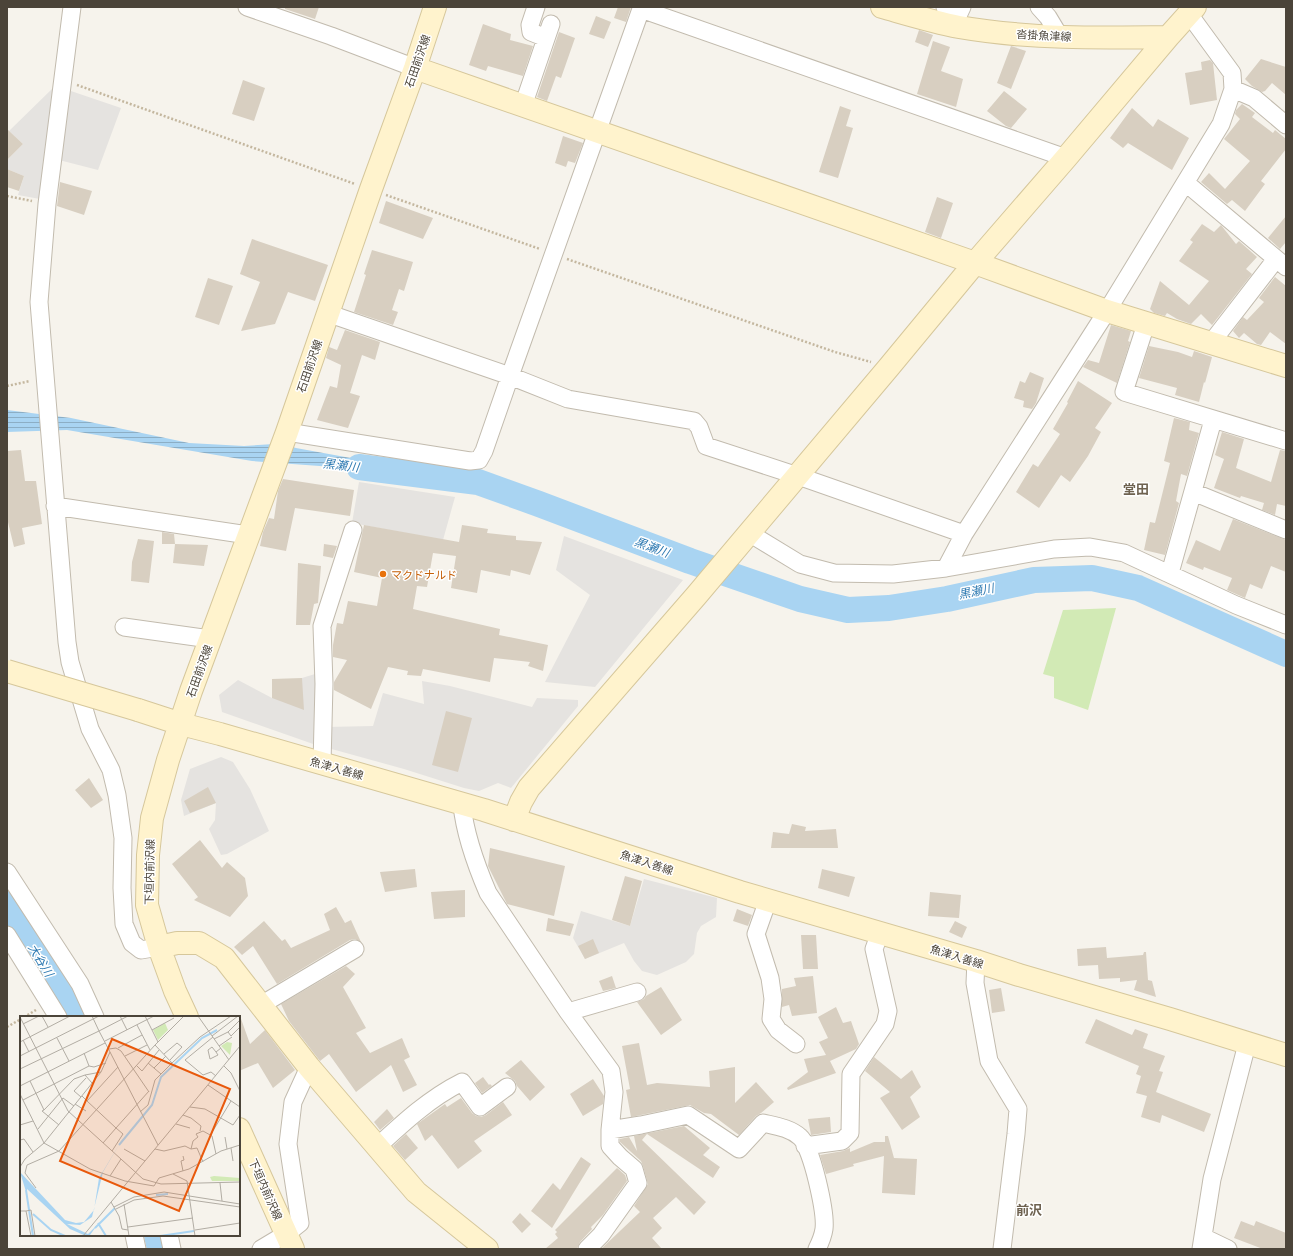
<svg xmlns="http://www.w3.org/2000/svg" width="1293" height="1256" viewBox="0 0 1293 1256" font-family="Manrope,'Noto Sans JP',sans-serif">
<defs>
<pattern id="water-rules" width="6" height="5" patternUnits="userSpaceOnUse"><rect width="6" height="5" fill="#a9d4f2"/><path d="M0 2.5h6" fill="none" stroke="#8caec5"/></pattern>
</defs>
<rect width="100%" height="100%" fill="#f6f3ec"/>
<path fill="#d2eab5" d="M1116 608 1088 710 1054 698V677L1043 674 1063 610Z"/>
<path fill="#e5e3e0" d="M54 87 40 199 18 195 24 176 7 169V160L23 144 9 131Z
M68 90 121 108 98 170 59 160Z
M359 482 455 497 443 540 352 523Z
M564 536 683 580 595 687 545 682 590 595 556 570Z
M315 674 316 745 222 712 219 695 238 680 272 698 302 678Z
M422 681 450 686 532 707 537 698 578 700V706L511 788 498 783 479 791 464 788 404 769 328 748 326 727 373 726 383 693 424 704Z
M221 757 233 762 250 789 269 831 227 854 221 855 209 829 215 820 216 803 184 816 181 800 190 769Z
M644 879 717 898 716 917 701 926 697 933 694 954 686 962 657 975 642 971 634 961 624 943 585 959 573 938 581 911 630 926Z"/>
<path fill="url(#water-rules)" d="M7 410 71 418 189 443 244 446 274 444 444 475 252 461 67 430 7 432Z"/>
<g fill="none" stroke-linecap="round" stroke-linejoin="round">
<path stroke="#a9d4f2" stroke-width="26" d="M359 467 478 482 539 504 690 561 800 599 848 610 889 608 947 599 1034 580 1092 578 1138 588 1286 654
M7 904 75 1017
M157 1235 160 1249"/>
</g>
<path fill="#d8cfc1" d="M285 7H319L315 19 285 9Z
M618 7H631L626 22 614 18Z
M596 16 611 22 604 39 589 34Z
M483 24 511 34 510 40 533 46 523 76 488 66 486 71 469 65Z
M919 30 933 35 928 47 915 42Z
M559 32 575 38 561 78 556 76 547 101 537 97Z
M933 41 950 47 941 71 963 79 956 107 917 94Z
M1011 46 1026 51 1011 89 997 83Z
M1261 59 1286 67V95L1272 83 1265 91 1262 92 1252 86 1245 79Z
M1210 60 1213 63 1217 100 1190 105 1185 73 1202 70 1201 62Z
M243 80 265 88 254 121 232 114Z
M1004 91 1027 109 1011 128 1006 126 987 111Z
M1242 104 1255 113 1252 117 1273 133 1275 130 1286 139V149L1261 181 1265 184 1245 211 1232 200 1227 204 1201 182 1209 173 1225 189 1250 161 1224 139 1240 119 1235 114 1236 110Z
M840 106 851 110 846 126 853 128 838 178 819 172Z
M1132 108 1153 127 1158 119 1189 138 1172 170 1128 143 1123 148 1110 138Z
M7 129 23 144 7 160Z
M563 136 583 143 575 163 568 161 566 167 555 163Z
M7 169 24 176 19 191 7 187Z
M60 182 92 191 84 215 57 206Z
M937 197 953 203 941 238 925 232Z
M386 201 433 218 423 239 379 223Z
M1286 216V242L1280 249 1268 238Z
M1202 224 1214 232 1221 225 1236 244 1239 241 1257 257 1246 269 1252 274 1212 325 1201 314 1191 324 1177 319 1167 313 1165 316 1154 313 1150 309 1160 281 1189 305 1209 281 1179 261 1193 242 1190 240Z
M252 239 328 265 315 301 288 292 275 324 241 331 260 282 240 274Z
M372 250 413 262 404 291 399 289 392 310 398 312 393 325 354 312 366 275 364 274Z
M1275 277 1286 286V344L1270 332 1261 345 1257 344 1244 333 1239 338 1233 331 1243 317 1247 320 1264 302 1259 298Z
M208 278 233 286 219 325 195 317Z
M1111 325 1131 331 1128 341 1130 342 1117 383 1083 367 1088 360 1099 363Z
M345 330 380 342 375 360 362 355 350 393 360 396 348 428 317 420 330 386 337 388 341 365 326 358 329 347 337 350Z
M1149 346 1178 352 1192 357 1194 351 1212 357 1205 383 1204 382 1199 402 1175 395 1177 388 1139 378Z
M1030 372 1044 378 1036 403 1032 409 1023 407 1024 401 1014 398 1020 381 1025 383Z
M1078 381 1112 403 1095 428 1101 432 1088 456 1070 482 1061 475 1039 508 1016 492 1033 464 1038 467 1060 434 1053 429 1068 403 1067 402Z
M1174 418 1190 422 1189 430 1199 433 1187 476 1181 474 1176 501 1179 503 1165 555 1144 550 1150 522 1155 523 1170 463 1164 461Z
M1222 432 1244 439 1236 468 1271 482 1280 450 1286 451V506L1277 504 1275 515 1262 510 1264 503 1241 496 1240 498 1214 488 1224 459 1215 455Z
M21 450 25 481H36L42 524 22 528 25 544 14 547 7 518V451Z
M283 479 354 490 350 516 295 508 286 551 260 546 263 532 269 518 274 519 278 491Z
M1233 519 1286 540V572L1271 566 1262 589 1250 584 1245 598 1227 590 1232 578 1204 567 1203 570 1186 563 1196 540 1220 551Z
M364 525 459 542 462 525 488 529 487 533 516 536V540L542 542 530 575 511 570 510 576 481 570 477 593 451 588 456 556 433 553 427 587 417 586 413 609 500 629 499 635 548 645 543 671 528 666 530 662 494 658 490 682 423 669 421 676 407 675 408 671 388 667 371 709 334 690V682L347 660 333 657V645L337 623 343 624 348 601 377 606 382 578 354 572Z
M162 532 174 534 175 544H162Z
M138 539 154 541 149 583 131 581 132 562Z
M175 544 208 545 204 566 173 563Z
M324 544 337 546 333 558 323 556Z
M298 563 321 566 318 603 314 604 310 625H296Z
M302 678 304 710 272 698V679Z
M446 711 472 718 458 772 432 765Z
M89 778 103 800 91 808 75 790Z
M208 787 216 803 190 813 184 801Z
M792 824 806 827 805 831 836 829 838 848H771L773 832 789 834Z
M200 840 222 868 227 862 245 878 248 896 230 917 194 900 198 897 172 864Z
M490 848 565 866 554 916 507 904 488 866Z
M415 869 417 887 385 892 380 872Z
M822 869 855 877 849 897 818 888Z
M625 876 642 881 630 926 612 920Z
M465 890V917L434 919 431 892Z
M930 892 961 895 959 918 928 916Z
M336 907 345 923 351 920 361 942 355 939 350 940 277 984 253 946 242 955 234 947 264 921 282 941 285 939 291 948 330 930 324 914Z
M737 909 752 915 748 926 733 921Z
M548 918 574 924 570 936 546 931Z
M955 921 967 927 962 938 949 932Z
M801 935H816L818 969H803Z
M593 939 599 953 585 959 578 946Z
M1106 947 1107 958 1143 955 1144 952H1146L1148 980 1152 981 1156 997 1134 990 1137 980 1120 982V978L1099 979 1098 965 1078 966 1077 949Z
M346 966 355 974 343 987 366 1028 356 1033 370 1053 402 1038 410 1057 404 1060 417 1085 403 1092 391 1065 356 1092 329 1054 320 1061 289 1021 281 1004Z
M612 976 616 988 603 991 599 981Z
M813 976 817 1013 792 1016 789 1005 782 1007V989L796 986 794 978Z
M661 987 682 1020 661 1035 637 1002 644 999 646 996Z
M1001 988 1005 1011 992 1013 989 990Z
M836 1007 843 1023 851 1021 859 1044 856 1049 830 1061 836 1073 788 1090 787 1088 808 1072 804 1059 826 1055 819 1042 828 1038 818 1017Z
M240 1016 250 1044 265 1030 295 1070 273 1088 258 1063 239 1071V1017Z
M1096 1019 1132 1035 1135 1029 1148 1034 1143 1048 1165 1056 1159 1071 1163 1072 1156 1092 1211 1114 1204 1132 1162 1115 1160 1123 1141 1117 1147 1096 1136 1093 1141 1076 1136 1074 1139 1066 1085 1043Z
M639 1043 647 1085 657 1083 710 1087 709 1071 735 1067V1103L756 1082 774 1102 761 1113 756 1116 739 1135 711 1114 704 1113 690 1105 631 1117 626 1090 630 1089 622 1046Z
M874 1057 901 1079 912 1070 921 1087 910 1097 920 1117 902 1130 880 1098 890 1092 865 1071Z
M521 1060 545 1087 530 1101 517 1086 515 1081 505 1073Z
M483 1077 489 1085 490 1084 492 1086 482 1093 475 1083Z
M593 1079 604 1096 603 1104 583 1116 570 1094Z
M461 1098 472 1113 476 1116 481 1117 486 1115 503 1102 512 1115 474 1141 482 1151 458 1169 432 1135 425 1141 417 1124 445 1104 447 1107Z
M387 1109 394 1118 380 1130 374 1122Z
M830 1117 831 1132 811 1135 808 1119Z
M684 1126 710 1148 703 1155 720 1167 713 1178 647 1134 642 1140 706 1202 694 1215 676 1197 653 1218 662 1228 652 1238 662 1249H601L640 1212 634 1206 648 1184 643 1166 641 1161 620 1142V1139L629 1137 637 1151 634 1136Z
M406 1134 418 1148 405 1160 393 1146Z
M885 1136H888L894 1158 917 1159 915 1195 882 1193 884 1156 853 1164 854 1166 826 1174 820 1155 843 1151 850 1148V1152L874 1142H885Z
M581 1157 591 1164 552 1228 531 1211 553 1183 560 1190Z
M617 1168 625 1175 627 1181 603 1215 591 1227 592 1229 580 1242 577 1249H545L558 1238 555 1234 557 1232 555 1230Z
M520 1213 531 1224 522 1233 512 1222Z
M1241 1221 1254 1226 1256 1221 1286 1233V1249H1263L1234 1238Z"/>
<g fill="none" stroke-linecap="round" stroke-linejoin="round">
<g stroke="#c2bbae" stroke-width="19">
<path id="street" d="M72 7 47 204 39 302 67 642 70 662 90 729 111 770 117 795 123 838 122 888 124 924 132 943 141 950 159 947
M247 7 331 36 415 68
M536 7 530 25 531 32 546 38
M642 7 641 9 1066 158
M945 7 953 26
M1039 7 1048 17 1060 37
M953 26 962 7
M1233 89 1254 98 1286 125
M523 106 551 24
M1186 183 1286 267
M327 313 510 376 641 9
M1146 324 1124 392 1286 441
M1211 343 1276 259
M287 432 470 461 479 460 484 451 510 376 568 399 694 421 699 427 706 446 798 476 964 534
M1193 492 1286 530
M55 506 248 535
M749 533 800 564 834 573 893 574 946 568 1054 549 1090 547 1124 553 1236 605 1286 625
M946 568 964 534 1107 311 1221 124 1233 89 1232 73 1189 14
M1170 573 1213 420
M124 627 210 639
M322 764 324 684 322 626 353 530
M462 805C465 835 476 865 488 893L568 1012 611 1071 614 1092 610 1130 641 1125 688 1115 739 1149 763 1123C776 1126 790 1128 800 1137 812 1147 826 1213 824 1229 823 1236 820 1243 817 1249
M7 872 80 984 95 1017
M768 900 756 934 770 978 773 999 771 1019 778 1030 796 1044
M7 935 58 1017
M976 961 975 983 989 1061 1018 1109 1016 1134 1002 1249
M261 1005 355 949
M568 1012 637 992
M378 1146C404 1122 430 1098 462 1082L480 1107 507 1087
M805 1146 842 1141 850 1133 851 1074 885 1024 888 1011 874 949 880 933
M134 1235 137 1249
M169 1235 172 1249
M1203 1237 1228 1249
M261 1249 286 1234 300 1223 288 1144 293 1102 309 1067
M587 1249 601 1235 638 1183 634 1169 620 1157 610 1146V1130
M1201 1249 1212 1179 1247 1044"/>
</g>
<g stroke="#d6c79b" stroke-width="24">
<path id="secondary" d="M882 7C907 14 933 22 959 27 1028 39 1098 38 1168 37L1195 7
M415 68 975 263 1107 311 1286 366
M138 710 181 724 220 734 484 810 740 892 976 961 1019 975 1170 1019 1286 1055
M514 820 521 802 529 788 696 596 889 367 975 263 1066 158 1168 37
M159 947 177 943H199L224 958 309 1067 416 1192 487 1249
M187 1017 175 991 159 947 147 905 148 855 152 818 168 760 191 691 287 432 371 189 415 68 435 7
M239 1129 293 1249"/>
</g>
<path stroke="#c4b79f" stroke-width="2.5" stroke-dasharray="2 2" stroke-linecap="butt" d="M77 85 355 184
M386 195 540 249
M7 196 32 201
M567 259 835 352 871 362
M7 386 30 381
M24 1017 36 1010
M7 1027 21 1019"/>
<use href="#street" stroke="#fff" stroke-width="17"/>
<use href="#secondary" stroke="#fff3cd" stroke-width="22"/>
<g stroke="#d6c79b" stroke-width="24" stroke-linecap="butt">
<path id="secondary-bridge" d="M7 671 138 710"/>
</g>
<use href="#secondary-bridge" stroke="#fff3cd" stroke-width="22"/>
</g>
<circle fill="#e8710a" stroke="#fff" stroke-width="1.5" cx="383" cy="574" r="4"/>
<g text-anchor="middle" dominant-baseline="central" stroke-width="3" stroke-linejoin="round" paint-order="stroke">
<g font-size="11" fill="#4b4439" stroke="#fff">
<text transform="translate(1044 35) rotate(3)">沓掛魚津線</text>
<text transform="translate(417 61) rotate(-71)">石田前沢線</text>
<text transform="translate(309 366) rotate(-71)">石田前沢線</text>
<text transform="translate(199 671) rotate(-70)">石田前沢線</text>
<text transform="translate(337 768) rotate(16)">魚津入善線</text>
<text transform="translate(647 862) rotate(18)">魚津入善線</text>
<text transform="translate(149 872) rotate(-89)">下垣内前沢線</text>
<text transform="translate(957 956) rotate(17)">魚津入善線</text>
<text transform="translate(266 1189) rotate(66)">下垣内前沢線</text>
</g>
<g font-size="11" fill="#c56008" stroke="#fff" text-anchor="start">
<text x="391" y="574">マクドナルド</text>
</g>
<g font-size="12" font-style="italic" fill="#2e7ab2" stroke="#fff">
<text transform="translate(341 465) rotate(7)">黒瀬川</text>
<text transform="translate(652 547) rotate(20)">黒瀬川</text>
<text transform="translate(976 591) rotate(-11)">黒瀬川</text>
<text transform="translate(41 960) rotate(59)">大谷川</text>
</g>
<g font-size="13" font-weight="bold" fill="#6e6250" stroke="#fff">
<text x="1136" y="489">堂田</text>
<text x="1029" y="1210">前沢</text>
</g>
</g>
<g transform="translate(20 1016)">
<rect width="220" height="220" fill="#f6f3ec"/>
<path d="M207 26 212 27 210 39 201 30Z" fill="#d2eab5"/>
<path d="M194 160 220 162V165H192L190 161Z" fill="#d2eab5"/>
<path d="M145 7 148 14 138 24 133 14Z" fill="#d2eab5"/>
<path d="M103 122 83 156 72 201 60 209 47 208 68 218 78 208 70 219 66 220 50 213 7 173V179L0 156 45 204 56 207 64 206 74 194 79 162Z" fill="#a9d4f2"/>
<path fill="none" stroke="#a9d4f2" stroke-width="2" d="M99 129 132 89 141 61 182 22 197 14M6 174 13 220M136 179 148 178M13 198 31 214 45 220M78 207 86 220M75 212 95 192M140 220 174 215"/>
<path fill="none" stroke="#b2ada4" stroke-width="1" d="M22 0 28 11M100 0 107 14M125 0 138 26M178 0 209 44M0 1 48 95 123 163 141 168 220 166M3 8 19 0M117 9 130 34M132 14 154 2M208 16 220 4M192 20 218 0M193 21 165 44 183 59 191 56 196 60M37 22 49 45M194 23 208 16 211 20 220 11M3 24 9 36M85 25 134 0M0 26 50 0M199 30 212 21M98 32 122 19M89 33 96 32 101 35 129 76M90 36 138 129M196 36 198 39 190 43 188 34 192 31 196 36 201 32M64 37 69 50M144 38 157 27 162 31 150 44M0 40 79 0M105 40 127 29M128 47 141 58M152 47 180 21 211 0M117 50 122 55 139 34M204 50 211 57 220 75M134 52 146 40M0 53 79 15 72 0M10 65 24 94 22 95 39 109M72 67 65 59 81 56M188 69 220 91M0 70 85 27M0 78 24 127 70 153 105 165 134 170 139 162 169 153 201 135 220 129M62 80 67 85 98 51M61 81 54 75 66 62M3 84 69 50 74 51 86 47M67 85 96 112 83 127M55 88 66 95M170 91 185 93 213 109 220 99M24 94 54 63 65 59M120 96 128 89 135 64 152 47 135 29M163 99 171 102 181 110 180 115M156 108 170 112M0 109 13 105M18 113 43 82 54 90M191 118 211 85M205 121 207 133M0 124 4 123 13 136M211 132 213 145M104 133 125 145M135 133 144 135 165 130 171 133 173 125 178 121 176 118 183 115 192 120 196 138M171 133 177 132 183 146M92 135 103 118 96 112 129 75M163 140 164 144 161 145 163 155M0 151 5 143 24 127 81 56 90 36 79 15 108 0M153 158 167 165 175 220M90 160 101 143M200 167 202 185M16 172 5 157 7 149 39 135 135 29 164 0M91 186 99 200 102 213 108 214M104 188 109 220M94 191 114 181 144 176 220 188M96 193 114 184 143 180 220 191M0 195H6L11 220M6 195 11 194 15 220M108 211 173 202M175 214 220 207M63 220 220 30"/>
<path fill="#e8590c" fill-opacity="0.15" stroke="#e8590c" stroke-width="2" d="M92 23 210 73 159 195 40 145Z"/>
<rect width="220" height="220" fill="none" stroke="#4b4439" stroke-width="2"/>
</g>
<rect width="1293" height="1256" fill="none" stroke="#4b4439" stroke-width="16"/>
</svg>
